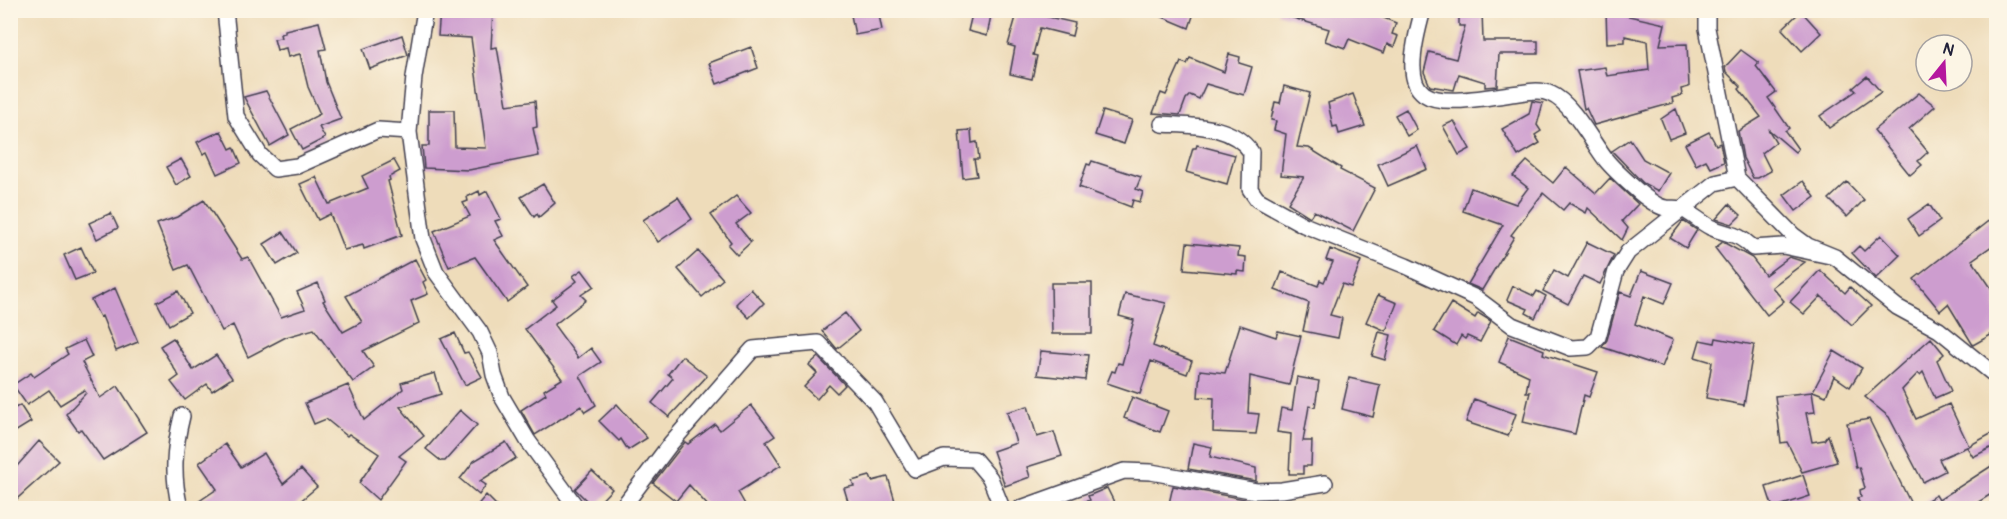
<svg xmlns="http://www.w3.org/2000/svg" width="2007" height="519" viewBox="0 0 2007 519" font-family="Pangolin,sans-serif">
<rect width="100%" height="100%" fill="#fcf5e5"/>
<filter id="ink" filterUnits="userSpaceOnUse"><feTurbulence type="fractalNoise" baseFrequency=".0167" numOctaves="2"/><feDisplacementMap in="SourceGraphic" scale="12" xChannelSelector="R" yChannelSelector="G"/><feConvolveMatrix kernelMatrix="1 2 1 2 8 2 1 2 1" color-interpolation-filters="sRGB"/></filter>
<filter id="wash" filterUnits="userSpaceOnUse"><feTurbulence type="fractalNoise" baseFrequency=".008" numOctaves="4" result="noise"/><feDisplacementMap in="SourceGraphic" scale="24" xChannelSelector="R" yChannelSelector="G"/><feGaussianBlur stdDeviation="1.35" result="paint"/><feColorMatrix in="noise" values="0 0 0 0 0 0 0 0 0 0 0 0 0 0 0 0 0 1.4 0 .05"/><feComposite in="paint" operator="in"/></filter>
<g filter="url(#wash)">
<rect width="100%" height="100%" fill="#eedcba"/>
<g id="blocks">
<path fill="#cd9dcf" d="M440 10H493L491 48 497 47 507 105 535 101 537 127 533 128 539 156 469 170 424 168 422 146H429V110H454L455 147 486 148 471 38 438 36Z
M850 10H878L882 30 855 35Z
M973 10H992L987 36 968 31Z
M1018 10 1075 23 1072 36 1040 28 1033 55 1037 56 1032 79 1010 74 1015 47 1008 45Z
M1146 10H1195L1189 28Z
M1278 10H1365L1396 23 1392 34 1398 36 1394 47 1387 44 1384 53 1349 39 1345 48 1325 41 1329 29 1277 13Z
M1459 10H1482L1483 41H1538V54H1499L1497 86 1485 87V82L1459 74 1454 90 1430 86 1424 72 1429 52 1456 59 1465 26H1459Z
M1606 10H1624V15L1665 24 1660 45 1687 44 1689 87 1681 89 1682 95 1672 98 1673 103 1594 125 1586 108 1584 109 1577 71 1605 67 1607 76 1649 70 1647 41 1625 36V42L1607 43Z
M1801 11 1821 33 1802 51 1782 29Z
M319 22 326 49 320 50 326 82 341 119 319 127 325 138 302 150 291 129 320 114 308 87 300 54 288 57 286 48 277 50 274 39 281 38 280 34 285 33V30Z
M402 35 408 55 370 69 363 49Z
M751 47 758 68 717 84 709 63Z
M1741 50 1759 63 1756 66 1776 92 1768 98 1789 128 1785 131 1798 149 1795 152 1768 129 1776 142 1762 153 1771 171 1758 178H1753L1743 158 1738 131 1761 117 1739 89 1741 87 1726 72 1725 67Z
M1229 54 1240 57 1239 63 1252 67 1244 95 1206 84 1199 99 1190 95 1186 99 1180 115 1153 113 1161 93 1166 95 1181 62 1187 64 1190 58 1224 72Z
M1867 76 1881 92 1829 128 1820 116 1856 91 1853 88Z
M1284 86 1310 93 1297 147 1309 148 1341 168 1340 170 1375 188 1353 231 1314 211 1310 217 1288 203 1304 177 1281 175 1286 134 1274 130 1276 121 1271 120 1275 102 1280 103Z
M266 91 289 135 270 146 244 97Z
M1919 93 1935 106 1909 129 1928 152 1918 161 1922 165 1910 175 1874 130Z
M1353 94 1365 126 1339 134 1337 126 1333 127 1328 103Z
M1532 101 1543 103 1537 125 1541 131 1535 135 1540 143 1518 156 1502 129 1529 114Z
M1406 109 1417 130 1407 136 1395 115Z
M1676 109 1685 133 1669 139 1661 119Z
M1103 111 1132 120 1124 144 1095 135Z
M1454 121 1470 149 1459 155 1443 126Z
M971 130 972 143 977 142 979 159H974L977 176 963 178 959 131Z
M221 131 230 149 234 147 241 163 217 174 207 152 203 154 197 142Z
M1709 132 1716 145 1720 143 1724 162 1711 168 1706 160 1696 165 1685 144Z
M1630 139 1643 159 1669 173 1658 191 1643 183 1612 151Z
M1197 145 1235 155 1227 184 1186 172 1193 148H1196Z
M1417 146 1427 169 1388 186 1378 164Z
M181 159 191 176 176 185 166 167Z
M394 160 400 171 389 177 390 180 388 181 402 235 364 249 363 245 344 250 330 214 318 220 300 184 316 177 329 204 368 188 362 176Z
M1092 161 1141 177 1136 189 1143 192 1140 202 1133 200 1131 207 1079 187 1087 164 1090 165Z
M1527 161 1553 183 1566 167 1596 193 1610 178 1638 204 1622 221 1628 228 1622 240 1588 208 1586 213 1569 203 1563 210 1543 193 1511 235 1514 237 1482 290 1468 284 1503 225 1463 211 1471 188 1516 204 1528 188 1513 176Z
M1803 181 1815 197 1796 211 1784 195Z
M1847 182 1864 200 1847 217 1829 199Z
M543 184 555 203 539 217 537 214 534 217 521 197Z
M479 191 480 195 487 191 501 219 495 221 503 236 494 240 527 287 507 302 475 257 449 267 434 231 470 216 463 203 468 201 467 197Z
M736 196 751 213 736 224 751 242 737 255 728 245 731 242 711 215Z
M678 197 692 219 658 242 643 220Z
M204 200 242 259 248 257 281 317 305 309 297 292 318 283 325 300 323 301 343 332 362 322 346 296 415 259 426 280 423 282 428 294 411 301 419 323 363 351 374 367 353 382 314 329 286 337 248 357 233 325 222 331 188 265 176 270 157 224 177 217Z
M1729 204 1741 215 1732 224 1716 219Z
M1929 204 1940 221 1919 236 1908 219Z
M111 213 118 228 97 239 89 223Z
M1996 215V243L1972 260 1996 295V332L1973 345 1948 304 1940 311 1914 279Z
M1683 221 1697 230 1686 248 1670 238Z
M283 232 297 253 277 265 264 244Z
M1881 235 1900 255 1876 278 1852 253 1859 246 1864 251Z
M1587 242 1614 255 1600 284 1583 276 1568 304 1543 291 1554 270 1568 278Z
M1723 242 1752 258 1765 275 1789 257 1805 262 1772 287 1784 301 1767 315 1715 248Z
M1187 243 1239 248 1238 256 1246 257 1245 272 1237 271V274L1184 269Z
M81 247 93 273 75 280 64 255Z
M1330 249 1361 261 1351 287 1342 284 1330 315 1342 318 1338 338 1303 331 1309 303 1275 290 1282 272 1318 286 1320 280 1324 282 1333 262 1326 260Z
M698 251 723 279 702 297 678 269Z
M582 270 594 286 581 295 586 300 554 325 578 358 591 348 601 362 580 376 596 405 585 412 581 406 535 435 521 410 546 394 544 390 562 379 525 329 556 305 552 300 577 281 573 276Z
M1820 270 1845 293 1850 287 1871 306 1852 325 1821 296 1804 314 1790 302Z
M1641 271 1673 283 1664 304 1644 296 1635 324 1673 340 1662 367 1602 347 1607 340 1620 292 1631 296Z
M1051 283H1092V334H1052Z
M1513 286 1534 296 1537 291 1546 296 1535 318 1526 313 1528 309 1507 300Z
M115 288 138 342 116 351 102 316 100 317 91 300Z
M751 289 764 303 749 318 736 304Z
M178 291 190 313 169 325 157 302Z
M1125 294 1166 303 1153 346 1192 361 1187 374 1151 361 1140 394 1107 383 1112 371 1115 372 1118 363 1122 364 1134 320 1119 316Z
M1378 295 1397 303 1386 331 1366 322Z
M1451 303 1475 318 1478 313 1491 321 1480 342 1467 336 1465 339 1461 336 1456 345 1434 331Z
M845 313 859 331 837 349 822 331Z
M1240 325 1276 337 1278 331 1301 336 1289 385 1250 376 1248 413 1259 414 1256 434 1213 432 1214 398 1198 397 1200 370 1225 373Z
M1379 332 1391 335 1385 360 1372 356Z
M455 333 464 353 468 352 482 377 465 385 441 339Z
M1509 336 1544 350 1543 354 1598 372 1589 397 1584 395 1575 434 1523 422 1530 392H1526L1529 376 1499 362Z
M173 338 193 370 216 355 232 378 212 391 207 384 185 400 171 382 179 376 160 346Z
M1716 338 1754 345 1744 405 1706 398 1712 362 1695 357 1700 340 1715 343Z
M1931 338 1944 354 1937 360 1951 391 1935 398 1923 372 1920 375 1918 373 1902 390 1916 419 1949 404 1969 446 1939 459 1945 471 1923 482 1889 417 1865 397Z
M84 340 92 357 82 362 100 398 118 386 147 432 103 460 81 429 78 431 66 414 86 393 84 390 60 405 49 390 27 405 13 385 31 373 34 377 68 354 65 349Z
M1041 351 1088 355 1085 380 1037 375Z
M1834 351 1862 368 1850 387 1834 376 1826 396 1813 391Z
M682 356 707 376 669 417 652 403 673 378 668 374Z
M818 357 845 385 837 393 829 385 817 399 804 387 817 373 809 365Z
M435 373 441 394 400 407 424 436 399 456 406 461 378 500 359 483 379 454 349 434 347 436 326 419 314 424 305 403 348 385 364 420 403 389 401 383Z
M1297 377 1319 381 1315 407 1309 406 1303 441H1312L1311 466H1303V474H1289L1291 434 1277 432 1281 408 1292 410Z
M1349 378 1380 385 1373 417 1342 409Z
M1812 392 1815 412 1806 413 1812 442 1824 440 1828 435 1837 462 1802 472 1787 442 1781 443 1775 396Z
M1132 397 1168 411 1160 432 1124 418Z
M1474 399 1516 414 1508 436 1466 422Z
M617 404 647 438 628 450 621 439 619 441 599 421Z
M20 405 31 422 10 435V411Z
M751 405 775 436 766 442 781 465 738 492 747 508H710L689 485 676 501 653 483 685 442 688 444 715 424 720 430Z
M1028 406 1037 437 1054 432 1062 456 1027 467 1030 477 1005 486 993 451 1016 443 1007 412Z
M460 410 477 425 445 461H441L426 449Z
M1869 419 1913 508H1862L1857 498 1861 497 1860 490 1865 488 1859 467 1856 468 1847 423Z
M1996 431V445L1973 457 1967 447Z
M39 441 59 461 10 505V474Z
M506 442 516 458 480 481 486 485 479 495 460 479 474 461Z
M1193 443 1212 447 1210 457 1256 468V481L1188 469Z
M225 444 241 467 264 453 283 484 301 469 317 487 292 508H189L217 489 199 463Z
M1996 463V491L1969 508H1914L1936 495 1939 500Z
M592 471 612 489 594 508 575 489Z
M1803 475 1810 496 1773 508 1766 487Z
M870 476 872 481 888 477 897 508H850L844 488 854 486 852 481Z
M1173 486 1250 500 1249 508H1168Z
M1107 488 1117 508H1071V506L1090 500 1088 496Z
M486 495 499 508H475Z"/>
</g>
</g>
<g filter="url(#ink)">
<use href="#blocks" fill-opacity="0" stroke="#413e4e" stroke-width="1.5"/>
<g fill="none" stroke-linecap="round" stroke-linejoin="round">
<g stroke="#413e4e" stroke-width="18">
<path id="minor" d="M225 10 236 116 260 155 275 169 297 166 378 130 409 132
M425 10 414 77 409 132 423 239 436 272 480 332 490 353 494 375 502 397 528 441 577 508
M1423 10C1395 109 1425 107 1511 94 1524 93 1538 88 1551 94 1572 103 1592 142 1606 160 1615 171 1628 182 1639 192 1645 197 1657 207 1666 208 1671 209 1678 207 1684 210 1693 215 1701 222 1710 227 1731 237 1734 230 1753 248L1783 246 1835 257
M1707 10V28L1737 178 1793 235 1808 246 1835 257 1897 307 1939 330 1996 376
M1162 124C1193 126 1232 124 1251 152L1250 189 1257 199 1304 225 1406 266 1476 298 1512 325 1571 348 1588 347 1598 337 1616 271 1628 252 1715 183 1737 178
M180 508C172 476 174 448 182 416
M622 508 671 443 753 349 818 343 875 402 915 469 944 458 974 459 990 478 1002 508
M1021 508 1124 471 1151 472 1256 491 1282 490 1325 483"/>
</g>
<use href="#minor" stroke="#fff" stroke-width="15"/>
</g>
</g>
<rect width="2007" height="519" fill="none" stroke="#fcf5e5" stroke-width="36"/>
<g transform="translate(1944 63) rotate(18)"><circle r="28" fill="#fcf5e5" stroke="#a5a1a1" stroke-width="1.5"/>
<path d="M0-4.5L10 22L0 15L-10 22Z" fill="#b5179e"/>
<text y="-9" font-size="16" font-weight="bold" text-anchor="middle" fill="#22223b">N</text>
</g>
</svg>
